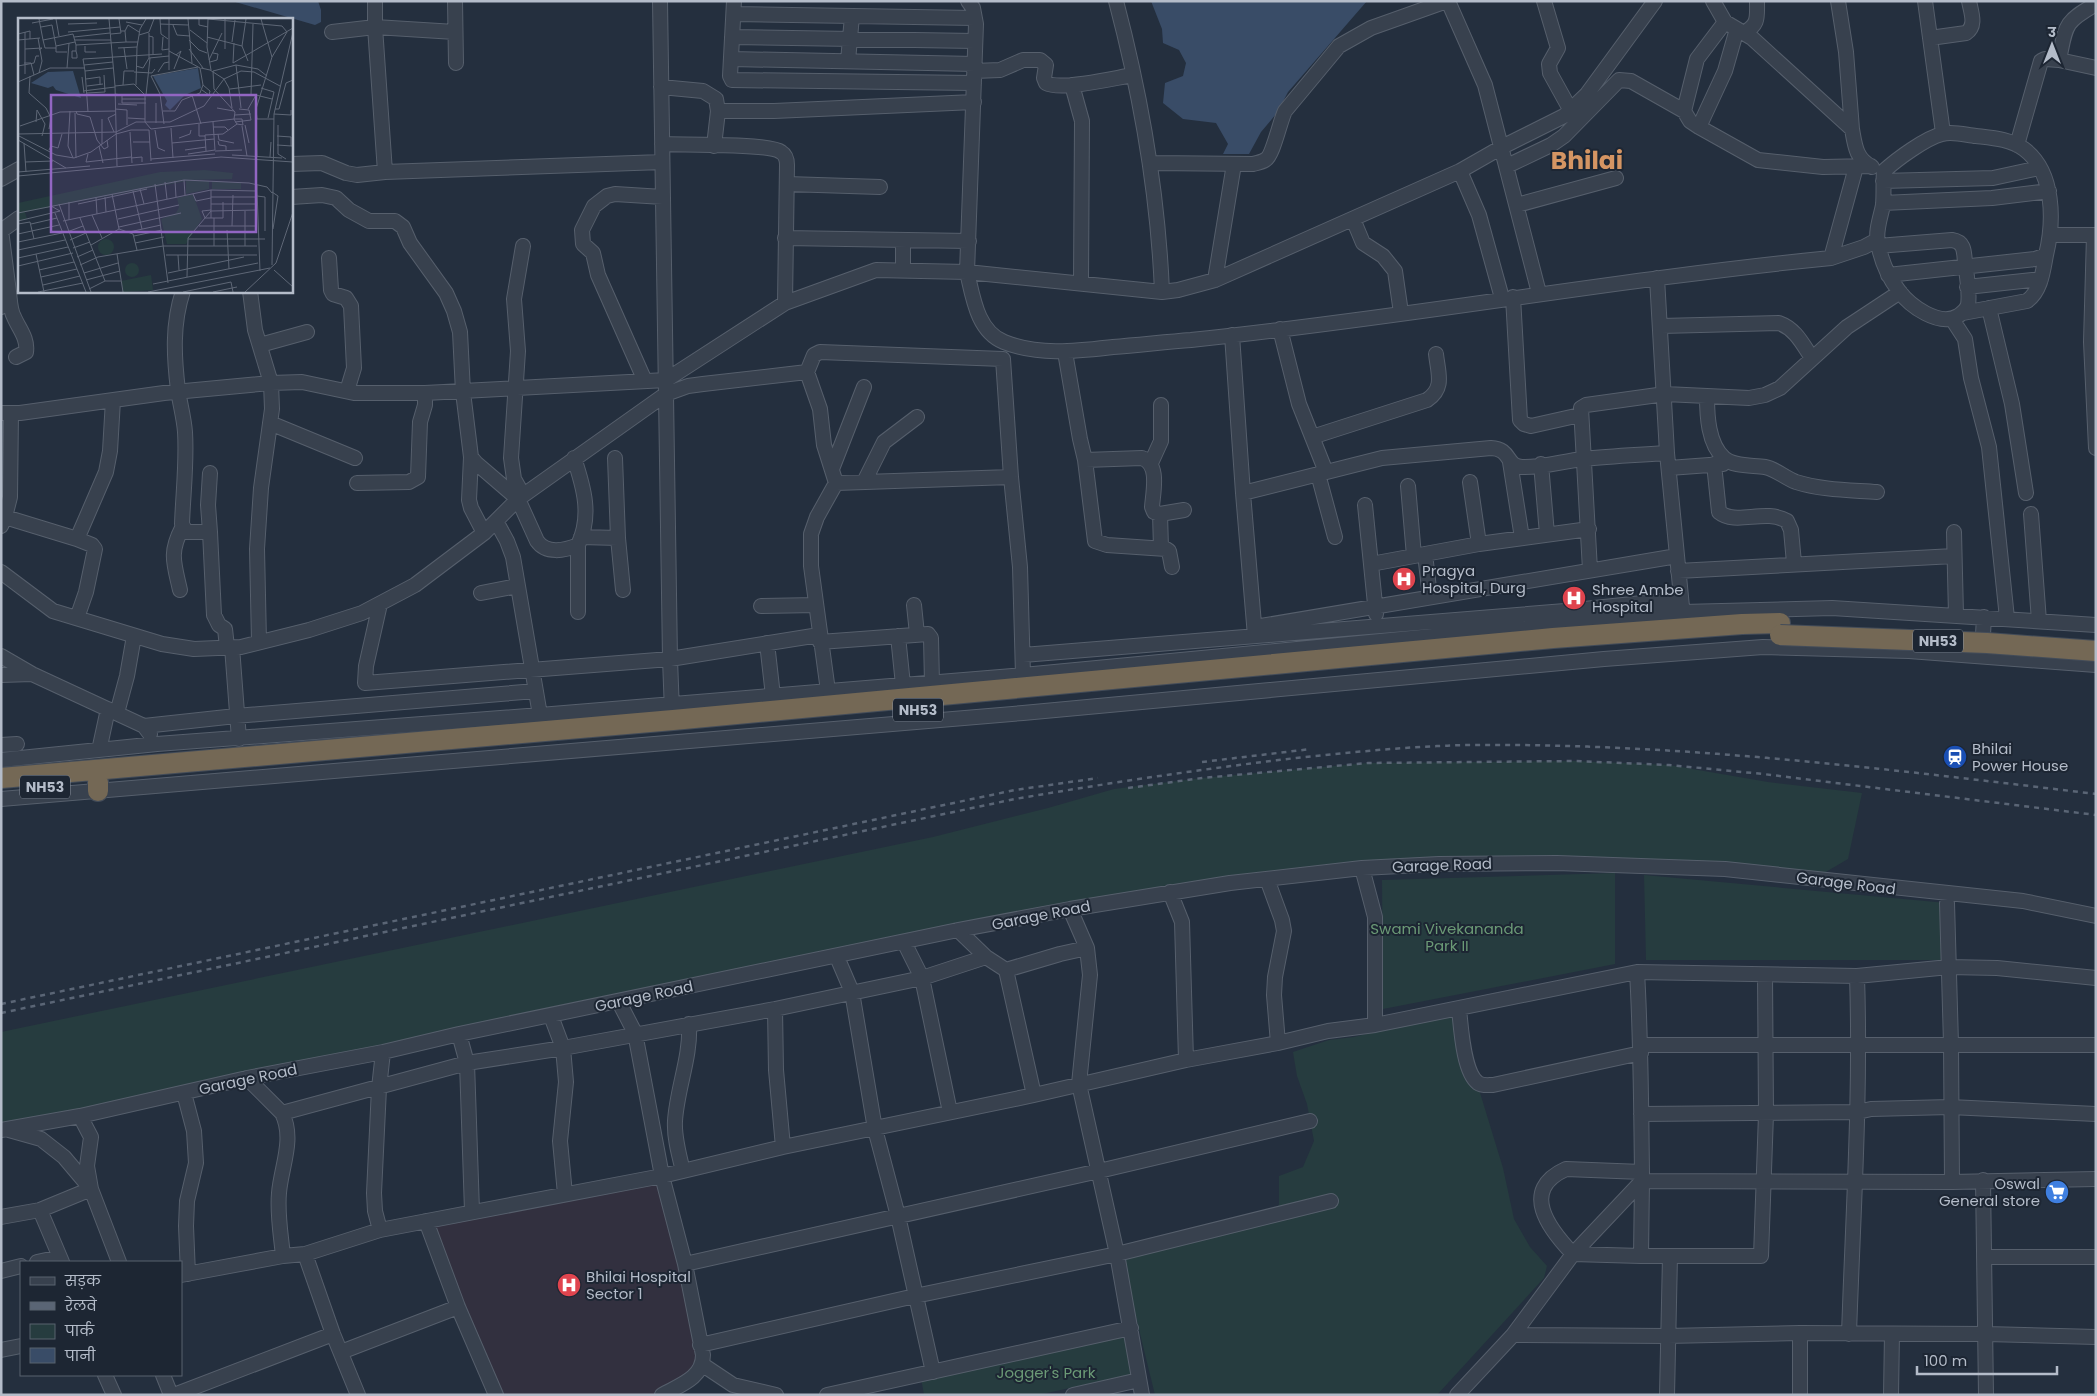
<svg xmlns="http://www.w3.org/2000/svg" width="2097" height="1396" viewBox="0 0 2097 1396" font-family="Poppins,'Noto Sans Devanagari',sans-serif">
<rect width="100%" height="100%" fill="#242f3e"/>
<path fill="#32303f" d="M662 1176 703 1365 662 1395H496L426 1221Z"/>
<path fill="#263c3f" d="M1575 761 1669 765 1768 782 1862 793 1848 859 1824 873 1439 864 1170 892 1 1130V1032L933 837 1048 808 1114 789 1202 778 1368 763Z
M1615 873V964L1383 1009 1382 880Z
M1644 875 1947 903 1948 960H1646Z
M1452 1013 1470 1060 1503 1168 1514 1219 1530 1247 1547 1266 1544 1278 1437 1395H1155L1123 1264 1133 1250 1257 1224 1279 1205V1176L1303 1167 1314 1141 1307 1104 1297 1076 1293 1052 1329 1040 1354 1037Z
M1125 1334 1133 1374 1038 1395H924L921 1378Z"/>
<path fill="#394c67" d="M232 1H318L321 10V22L315 25Z
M1151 1H1367L1288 92 1277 113 1261 132 1249 154H1223L1228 144 1216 123 1183 119 1163 103 1165 83 1183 76 1186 63 1179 50 1163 43 1162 29Z"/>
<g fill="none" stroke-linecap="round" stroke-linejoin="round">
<g stroke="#565f6c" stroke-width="16">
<path id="minor" d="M375 1V27L385 172
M455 1 456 63
M660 1 670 659 672 712
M734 1 730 76 732 80 974 83
M968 1 973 8 976 24 967 272C973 297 977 331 1004 342 1039 356 1077 351 1113 347 1139 345 1165 342 1191 340 1405 318 1617 279 1831 258L1864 247 1877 240
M1116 1C1141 96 1158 193 1162 292
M1448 1 1485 85 1539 293
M1544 1 1558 48 1549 64 1550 73 1571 111
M1713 1 1725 22 1752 38 1852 129C1855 146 1856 159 1872 167
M1838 1 1846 52 1852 129
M1925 1 1943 133
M734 14 975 18
M1725 22 1697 59 1684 111 1690 121 1699 127 1758 160 1823 167 1871 166
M332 32 375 27 455 32
M1744 33C1759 24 1757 18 1757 1
M732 37 975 41
M1930 38 1966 33C1977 26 1971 12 1969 1
M732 59 975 64
M2059 60 2096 68
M848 61 852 16
M974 71 1000 70 1023 60H1040L1046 65 1044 78 1046 83C1061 91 1114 78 1133 75
M1072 85 1082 121 1081 283
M661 87 703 91 716 99 718 111H774L974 102
M1699 127 1725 71 1737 29
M662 144C682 145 769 143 781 152 786 155 787 160 787 165L785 303
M2017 145 2041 61 2045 59 2059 60C2066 25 2064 22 2096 4
M714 146 718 111
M1151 163 1253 164C1257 163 1262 162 1265 160 1273 156 1280 121 1285 111L1339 46 1371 28 1447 1
M291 164 322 163 346 173 357 175 385 172 662 162
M1507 166 1551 145 1564 136 1619 80 1631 81 1684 111
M1460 171 1479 215 1502 298
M1 179 19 169
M1883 181 1993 178 2039 168
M787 184 880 187
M291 197 322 195 336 198 349 210 369 221H395L403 227 410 243 446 293 454 311 460 332 463 392 471 457 476 463 518 499 537 541C546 554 564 551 578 545 592 516 584 488 574 458
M1883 203 1992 198 2049 191
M1517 205 1616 178
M1353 219 1363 243 1383 256 1395 271 1401 313
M1 230 9 292 1 307
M1 231 19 218
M2051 235H2096
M2094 235 2091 342 2096 448
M785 238 969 241
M523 246 514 299 518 351 511 458 514 479 523 495
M1878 246 1952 240C1965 242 1964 252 1965 263 1967 276 1970 293 1968 305 1966 311 1962 313 1958 316 1939 327 1910 306 1899 291 1888 277 1881 260 1878 243 1875 231 1881 216 1883 205 1884 194 1883 182 1884 171 1897 159 1926 138 1942 134 1952 131 1966 135 1976 136 1993 138 2010 139 2024 149 2055 172 2054 222 2046 255L2035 259 1888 275
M329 258 331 290 333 294 346 298 351 306 354 368 347 391
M1831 258 1856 167
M903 270V240
M1657 278 1667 453 1682 607
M1215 280 1234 164
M1967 287 2041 279
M183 291C172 324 174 357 178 390 180 404 184 418 185 432 187 463 183 494 182 524L186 532H210L214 615 219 625 225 629 227 647
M250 291 255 330 271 383 272 409 261 488 257 549 259 642
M9 292C10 300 10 310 14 317 19 329 28 338 26 352L16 357
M1513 297 1520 420 1524 424 1531 426 1580 415
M1989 308 2012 404 2026 493
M1963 313 2027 301C2041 291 2043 271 2046 255
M1952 319 1965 339 1971 378 1989 447 2007 618
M1661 326 1779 323C1796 329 1803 345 1812 358
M1280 329 1299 404 1326 472
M1232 335 1243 493 1255 636
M260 345 307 332
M1065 352 1080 439 1085 460 1095 541 1107 545 1166 549 1169 551 1172 567
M807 372 820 409 824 445 836 483 817 517 811 534V566L828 691
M645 381 598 275 593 253 583 244 582 230 594 206 607 196 615 194 663 197
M1707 396C1707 415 1708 444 1724 458 1733 467 1753 465 1765 467 1776 469 1785 478 1796 482 1821 490 1851 490 1877 492
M1 413H20L164 393 271 383 302 382 354 393H425L666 380 785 303 876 270 967 272 1162 292 1178 290 1215 280 1460 171 1502 147 1564 116 1587 94 1655 1
M270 423 355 458
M1312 437 1427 400C1445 388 1438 373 1436 354
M471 457 469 500 471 508 484 533
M615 458 618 538 623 590
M1085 460 1142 458C1160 464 1153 492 1152 507L1154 512 1160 514 1184 510
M1510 462 1522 538
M1151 463 1161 441V405
M1541 464 1547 534
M1714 464 1719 512C1736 526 1765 508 1787 521L1791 530 1794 563
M1669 468 1723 464
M832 469 864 387
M1318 474 1335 537
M864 482 884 442 917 417
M1470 482 1479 544
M357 483 409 482 418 477 420 422 425 405V393
M836 483 1011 477
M1408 486 1414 556
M1243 493 1382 458 1491 448C1512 449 1505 466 1522 467 1540 468 1564 461 1583 459 1611 456 1639 455 1667 453
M1365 505 1376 614
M1160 514 1161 548
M2031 514 2039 621
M5 517 10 497 11 413
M496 521 507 541 513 557 540 715
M1 526 5 517 77 539 106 472 110 451 113 400
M210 532 208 505 210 473
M1954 532 1956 615
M581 537 618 538
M77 539 92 545 95 549 86 592 77 618
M578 545V612
M1425 554 1430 597
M1371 564 1479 544 1589 529
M1590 570 1581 408 1586 405 1665 394 1749 398 1765 395 1780 388 1847 327 1900 292
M1678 571 1954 556
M1 572 53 611 162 644 194 649 241 647 309 630 362 613 415 585 484 533 518 499 666 394 688 386 703 384 807 372 814 355 820 352 1003 359 1011 477 1020 567 1023 675
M180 590C174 563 169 553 182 528
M481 593 517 586
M380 604 366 666 365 683 670 659 819 635
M914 605 917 634
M761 606 816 605
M1255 627 1677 556
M898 636 903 685
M820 642 928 634 931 638 932 683
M767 643 773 696
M232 647 239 739
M1982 652 1984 617
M1023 655 1565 611 1681 599
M1 656 32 674 144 726 150 734
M1 675 32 674
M117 713 127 676 134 636
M144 726 236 716 536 691
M1 745 17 744
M100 746 108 709
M1 760 157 744 540 715 1023 675 1683 612 1832 608 2096 625
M1 799 1023 713 1604 659 1763 647 1909 651 2096 665
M1362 868 1375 917V1025
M1267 879 1282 920 1284 931 1275 977 1274 995 1278 1043
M1170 892 1182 922 1186 1060
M1947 903 1951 1044 1952 1182
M1070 909 1087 948 1090 975 1079 1084 1117 1254 1142 1395
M958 930 986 957 1006 970 1034 1095
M904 942 922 978 950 1112
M837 957 852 992 875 1129 898 1216 933 1372
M1006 970 1060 954 1087 948
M1637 972C1641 1039 1641 1105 1642 1172V1181L1641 1256 1573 1254C1549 1229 1519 1190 1566 1169L1642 1172
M619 1002 635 1033 662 1176 685 1264 703 1355C703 1378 680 1385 662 1395
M775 1009 776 1070 783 1147
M1459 1009C1461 1026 1463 1072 1478 1083 1482 1086 1488 1085 1493 1085L1641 1053
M551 1016 563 1048 566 1082 560 1141 565 1194
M459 1034 467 1063 472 1211
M1641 1045H2096
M247 1078 282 1113C295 1139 281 1167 279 1193 277 1214 281 1235 283 1256
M184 1093 194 1131 196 1163 187 1201 186 1226 188 1274
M282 1113 467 1063 563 1048 775 1009 922 978 986 957
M1641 1114 1858 1112 1871 1109 1950 1107 2096 1114
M80 1116 91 1137 87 1166 91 1189 119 1262
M1 1130 80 1116 247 1078 383 1052 459 1034 958 930 1070 909 1230 883 1362 868 1439 864 1557 863 1725 869 2023 901 2096 916
M683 1171C679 1155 674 1137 675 1121 677 1088 691 1057 689 1024
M1983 1180 1986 1395
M40 1210 62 1262
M1 1217 40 1210 91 1189 64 1157 41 1139 9 1130
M426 1221 458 1307 496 1395
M380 1230 375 1211 374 1193 379 1088 383 1052
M305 1254 333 1334 358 1395
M1641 1256H1761L1766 1114 1765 975
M1984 1257H2096
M37 1262 60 1257
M685 1264 1099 1171 1310 1121
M1 1271 21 1266
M181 1275 283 1256 305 1254 380 1230 662 1176 783 1147 1034 1095 1186 1060 1278 1043 1328 1031 1375 1025 1637 972 1857 976 1949 967 1997 968 2096 978
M1800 1333V1395
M1849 1334C1853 1214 1861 1095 1857 976
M1513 1335 1667 1336 1800 1333 1986 1334 2096 1337
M700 1345 915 1296 1117 1254 1331 1201
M1 1350 21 1346
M341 1352 458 1307
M703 1365 733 1385 776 1395
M105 1375 114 1395
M163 1375 171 1395
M174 1395 333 1334
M827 1395 1131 1328
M1073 1395 1139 1380
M1457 1395 1513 1335 1573 1254 1642 1181 1952 1182 2096 1179
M1667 1395 1670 1256
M1891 1395 1892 1334"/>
</g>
<g stroke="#434c59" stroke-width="22">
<path id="highway" d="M1 778 673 720 1553 638 1742 624 1780 623
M98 782V791"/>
</g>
<use href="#minor" stroke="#38414e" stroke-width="14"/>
<use href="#highway" stroke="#746855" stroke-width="20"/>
<path stroke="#5a6575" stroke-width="2.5" stroke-dasharray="5 5" stroke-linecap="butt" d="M1202 762 1311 749
M1128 788 1202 778 1368 763 1575 761 1669 765 1763 774 2096 815
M1 1004 1015 790 1098 778
M1 1013 1015 799C1108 783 1202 769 1296 758 1354 752 1412 746 1470 745 1680 743 1888 769 2096 794"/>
<g stroke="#434c59" stroke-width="22" stroke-linecap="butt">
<path id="highway-bridge" d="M1780 635 1987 643 2096 651"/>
</g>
<use href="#highway-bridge" stroke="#746855" stroke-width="20"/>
</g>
<defs>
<g id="hospital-disc" transform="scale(1.25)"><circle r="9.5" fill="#e0444e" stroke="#1d2633"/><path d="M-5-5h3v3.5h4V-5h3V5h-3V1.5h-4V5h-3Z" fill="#fff"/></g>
<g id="station-disc" transform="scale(1.25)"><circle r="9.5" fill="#1a4fb4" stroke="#1d2633"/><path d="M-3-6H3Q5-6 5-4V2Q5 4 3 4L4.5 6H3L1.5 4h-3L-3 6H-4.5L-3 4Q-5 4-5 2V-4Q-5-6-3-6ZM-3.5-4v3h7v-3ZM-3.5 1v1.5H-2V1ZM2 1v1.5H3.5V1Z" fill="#fff"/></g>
<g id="supermarket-disc" transform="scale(1.25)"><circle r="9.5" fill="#3f7fe0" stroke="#1d2633"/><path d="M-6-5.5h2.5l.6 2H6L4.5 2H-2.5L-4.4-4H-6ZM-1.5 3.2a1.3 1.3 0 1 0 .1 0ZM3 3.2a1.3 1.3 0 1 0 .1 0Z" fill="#fff"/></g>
</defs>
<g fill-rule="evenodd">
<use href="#hospital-disc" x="1404" y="579"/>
<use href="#hospital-disc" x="1574" y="598"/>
<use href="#station-disc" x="1955" y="757"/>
<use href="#supermarket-disc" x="2057" y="1192"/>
<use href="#hospital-disc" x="569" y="1285"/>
</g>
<g text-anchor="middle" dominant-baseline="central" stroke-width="4" stroke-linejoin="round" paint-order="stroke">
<g fill="#1d2633" stroke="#878f9c" stroke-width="1">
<rect x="1913" y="629.5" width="50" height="23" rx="4"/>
<rect x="893" y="698.5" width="50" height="23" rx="4"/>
<rect x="20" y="775.5" width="50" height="23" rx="4"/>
</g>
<g font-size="14" font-weight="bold" fill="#b4bcc9">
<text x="1938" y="641">NH53</text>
<text x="918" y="710">NH53</text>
<text x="45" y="787">NH53</text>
</g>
<g font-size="15" fill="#b4bcc9" stroke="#1d2633" text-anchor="start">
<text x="1422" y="570">Pragya<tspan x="1422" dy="17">Hospital, Durg</tspan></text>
<text x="1592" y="589">Shree Ambe<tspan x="1592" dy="17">Hospital</tspan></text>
<text x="1972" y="748">Bhilai<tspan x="1972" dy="17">Power House</tspan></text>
<text x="2040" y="1183" text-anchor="end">Oswal<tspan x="2040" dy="17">General store</tspan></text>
<text x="586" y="1276">Bhilai Hospital<tspan x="586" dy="17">Sector 1</tspan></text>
</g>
<g font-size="15" fill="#b4bcc9" stroke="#1d2633">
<text transform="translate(1442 865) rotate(-2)">Garage Road</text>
<text transform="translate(1846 883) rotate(7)">Garage Road</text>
<text transform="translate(1041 915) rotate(-11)">Garage Road</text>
<text transform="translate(644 996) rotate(-12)">Garage Road</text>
<text transform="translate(248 1079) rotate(-12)">Garage Road</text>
</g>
<g font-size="15" fill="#6b9a76" stroke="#1d2633">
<text x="1447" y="928">Swami Vivekananda<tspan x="1447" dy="17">Park II</tspan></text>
<text x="1046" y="1372">Jogger's Park</text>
</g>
<g font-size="25" font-weight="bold" fill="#d59563" stroke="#1d2633">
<text x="1587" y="160">Bhilai</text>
</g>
</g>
<g transform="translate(18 18)">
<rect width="275" height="275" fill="#242f3e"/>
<path d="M187 152 215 155 214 161 174 162 7 194 9 201 0 203V185L142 154ZM168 163H191V171L168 176ZM194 163 223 165V171H194ZM175 176 184 201 168 226H149L143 201 158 195 161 189 159 180ZM80 229a8 8 0 1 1 16 0a8 8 0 1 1-16 0ZM107 252a7 7 0 1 1 14 0a7 7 0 1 1-14 0ZM133 257 135 272 105 274 103 263Z" fill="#263c3f"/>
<path d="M180 50 183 70 167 77 152 92 147 87 149 83 135 58ZM55 53 63 80 38 72 35 68 30 70 13 65 30 54Z" fill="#394c67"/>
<path fill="none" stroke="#5e6776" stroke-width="1" d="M21 1 25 22 55 16 58 27V33L59 37V40H54V33H58M38 1 41 18M91 1 97 68 99 148M142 1 143 16 150 21M170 1 174 45M181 1V7L190 9M190 1 264 8 269 14 254 39 238 91 239 101H256M190 1 189 29 193 52M243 1 254 39M108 4 124 7M14 5 35 1M50 6 79 5M142 6 170 7M155 7 159 17 172 18M23 9 34 7 38 28 57 24M172 12 189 25M103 13H107L108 24H120M107 13 110 7 121 14M50 14 102 9M131 15V40L151 38M0 16 12 13V21M93 16 103 15 101 1M121 17 131 14 136 1M131 18 135 19V36M56 19 92 15M145 19 144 32 151 31M189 19 224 28 230 43M20 20 24 43 21 55M0 22 22 20M25 22 27 30H38M57 22H93M171 22 181 32 189 35M214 24 217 2M58 27 108 24M38 28V34H49M67 28V34H78M224 28 228 1M100 30 119 29M106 30 109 51M7 31 24 30 21 32M171 31 185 50M207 31V1M191 42 204 15M192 44 199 42 200 36 195 35M6 45H13L16 57M215 45 275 10M215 45 216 25M66 47 95 44M218 47 223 90M0 48 16 45 18 38H21M118 48 125 50 131 40M49 50 51 25M95 50 67 53 65 41 144 36M183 50 192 52 206 61 211 70 214 90M156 51 163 33 158 37M151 52V1M67 53 70 94M116 54 134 55 137 51M140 54 146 45 151 44M7 56V14M12 58 11 75 28 90 33 100 31 111M64 59 66 75M68 61 82 59V67M0 64 32 50H67M105 67 106 53H116M118 67 119 29 122 11 128 1M69 68 85 66M97 68 116 66 127 77V104L133 111 216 101M243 70 256 74 250 100M212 71 243 67M184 72 191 77 192 73 185 67M65 73 97 69M69 75 87 74 86 57M97 76 104 77V85H128M128 77 132 40M174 77 183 106M233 77 235 6M104 81H128M138 85V105M100 86 119 87M199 90 216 93M97 91 109 92V107M230 91 238 77 254 81M257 91H261L268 65 275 62M0 92V114M52 93 50 128 55 140M58 93 59 96 72 99 79 122 86 131 90 129 89 122M145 93H157L164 82 182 75 185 67 182 50 151 33M57 95 58 140M256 96 273 97V92M217 97 233 96M110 100 127 101M238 100 239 138M84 101V126M216 101H224L225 107 219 106 217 103 216 101 217 94 196 71 195 53 218 47 240 51 249 58M18 104 19 92 27 106 24 118M195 104 197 132M217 104 233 102 231 92 221 91M146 106 142 76 133 58 180 49M181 106V118H187M227 107 231 125M260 107V136L268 141M2 108 42 94 97 93M224 108 229 138M195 109H207L210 112M153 110 155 140M137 112 140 130 147 133M96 114 90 100 98 96M112 114 114 145M0 116 98 114 118 104H152L186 88 206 61 223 53 236 54 262 68M200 116 201 122 216 125M1 118 38 137 56 140 73 134 98 116 113 112H131L133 143M259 118 273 119V128M161 120 172 116 173 112M0 122 48 150M200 123 201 127 208 128V132M115 124H132M6 125 8 154M154 125 196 121M259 127 274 128M81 128 85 145M31 132 33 128 40 130 44 116M167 132 188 129M188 133 187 117 205 116 219 106M197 133 224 132M70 136 68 144 113 139M170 136 197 132M214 137 264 140M252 139 253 124M113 140 124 139V144M133 141 197 136M7 144 35 143M0 154 72 148M0 158 203 139 275 144M166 162 167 177M157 163 158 179M147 164 149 181M137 166 150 265M122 171 126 186M193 172V200H187L184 193 193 192M115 173 124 211M239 173 242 253M254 174 260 178 255 211M175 176 178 183 193 180M239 178 247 179V213M87 179 88 194M193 179H239M78 180 79 196M51 184V202M41 186 73 274M60 186 129 171M193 186H239M227 193V228M0 195 166 162 231 165 249 169 254 175M37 195 68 274M74 197 84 220M62 200 87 263H103M193 200H205V184M100 201 161 187M0 203 42 193 33 188M45 203 193 172 239 173V167M0 206 12 204 16 221M13 206 39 200M181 208H239M214 208 215 177M101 209 163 195M101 211 115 216 119 232M209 212 211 251M49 214 65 208M111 214 143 207M175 214H239M0 216 41 207M116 218 144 212M170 221H247M52 222 68 215M0 224 44 215M117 225 146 219M73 227 101 211 94 176M196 228V200M55 230 72 224M0 232 47 222M18 236 26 274M99 236 105 274M148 237H239M160 237 161 252M59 239 75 232M0 240 50 229M62 247 80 239 145 228H239M254 247 256 96 275 14M0 248 55 235M21 252 56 244M256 252 275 269M66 255 100 245M150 255 226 239M23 259 59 251M169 259 170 220 193 193 239 192M68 262 102 253M135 266 240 245M25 267 62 258M71 271 87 263M20 274 65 265M130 274 252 250M165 274 213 264 215 274M195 274 219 269M227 274 258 245 275 194"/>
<path fill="#9266c3" fill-opacity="0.15" stroke="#9266c3" stroke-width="2.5" d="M33 77H238V214H33Z"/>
<rect width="275" height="275" fill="none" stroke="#b4bcc9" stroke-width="2.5"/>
</g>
<rect width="2097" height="1396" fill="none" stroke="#b4bcc9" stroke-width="5"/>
<rect x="20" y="1261" width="162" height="115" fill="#1d2633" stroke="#59626f"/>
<rect x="30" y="1277" width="25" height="8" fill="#38414e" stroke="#59626f"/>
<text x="65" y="1286" font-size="15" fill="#b4bcc9">सड़क</text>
<rect x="30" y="1302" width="25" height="8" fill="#5a6575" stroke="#59626f"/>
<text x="65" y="1311" font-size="15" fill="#b4bcc9">रेलवे</text>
<rect x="30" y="1324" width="25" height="15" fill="#263c3f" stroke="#59626f"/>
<text x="65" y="1336" font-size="15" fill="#b4bcc9">पार्क</text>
<rect x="30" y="1348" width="25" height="15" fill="#394c67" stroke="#59626f"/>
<text x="65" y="1361" font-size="15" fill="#b4bcc9">पानी</text>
<g transform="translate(2052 45)" stroke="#1d2633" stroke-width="4" paint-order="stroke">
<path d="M0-4L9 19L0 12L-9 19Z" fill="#b4bcc9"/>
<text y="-8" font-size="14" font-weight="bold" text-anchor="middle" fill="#b4bcc9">उ</text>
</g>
<path d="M1917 1366v8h140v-8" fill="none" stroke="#b4bcc9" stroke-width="2.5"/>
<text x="1924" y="1366" font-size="15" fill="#b4bcc9" stroke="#1d2633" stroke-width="4" paint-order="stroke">100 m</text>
</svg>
